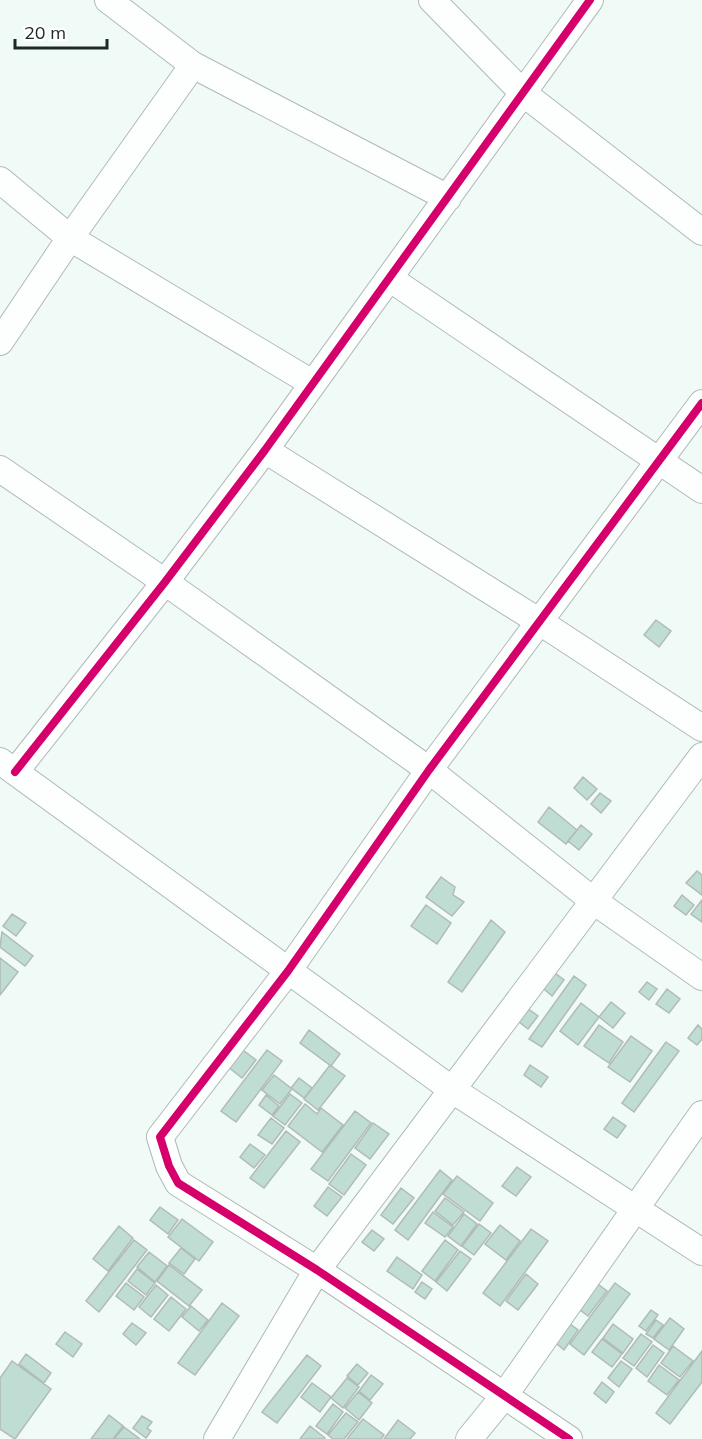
<svg xmlns="http://www.w3.org/2000/svg" width="702" height="1439" viewBox="0 0 702 1439" font-family="Mulish,sans-serif">
<rect width="100%" height="100%" fill="#f0faf6"/>
<path fill="#bfddd3" stroke="#b1bbb7" stroke-width="1.5" d="M656 620 671 631 659 647 644 635Z
M583 777 597 789 587 800 574 788Z
M600 793 611 801 601 813 591 804Z
M549 807 577 830 566 844 538 822Z
M581 825 592 834 579 850 568 841Z
M697 871 702 875V895L686 883Z
M441 877 455 887 453 895 464 902 452 916 426 897Z
M682 895 694 905 686 915 674 906Z
M702 900V922L691 914Z
M426 905 451 923 437 944 411 926Z
M12 914 26 923 16 936 3 926Z
M491 920 505 932 462 992 448 982Z
M2 932 33 956 25 966 0 947Z
M0 958 18 972 0 995Z
M551 970 564 980 552 996 539 985Z
M574 976 586 985 542 1047 529 1039Z
M647 982 657 989 649 1000 639 992Z
M667 989 680 999 669 1013 656 1004Z
M611 1002 625 1013 613 1028 599 1017Z
M581 1003 599 1017 578 1045 560 1031Z
M527 1008 538 1016 528 1029 518 1021Z
M599 1025 623 1042 609 1063 584 1046Z
M698 1025 702 1029V1039L697 1045 688 1038Z
M309 1030 340 1054 331 1066 300 1043Z
M631 1036 652 1051 630 1082 608 1067Z
M666 1042 679 1051 634 1112 622 1103Z
M240 1048 256 1060 242 1078 227 1066Z
M267 1050 282 1061 236 1122 221 1111Z
M330 1065 345 1076 318 1110 304 1099Z
M530 1065 548 1077 541 1087 524 1075Z
M274 1075 292 1089 280 1104 262 1090Z
M299 1078 312 1088 304 1098 291 1088Z
M290 1094 302 1103 285 1125 273 1116Z
M266 1095 279 1106 272 1115 259 1105Z
M305 1104 317 1114 321 1108 343 1125 322 1152 288 1126Z
M355 1111 371 1123 328 1181 311 1169Z
M613 1117 626 1126 617 1138 604 1129Z
M271 1118 284 1128 272 1144 258 1135Z
M373 1123 389 1134 370 1159 355 1148Z
M286 1131 300 1142 264 1188 250 1178Z
M250 1144 265 1155 254 1168 240 1157Z
M351 1154 366 1165 344 1195 329 1184Z
M517 1167 531 1177 516 1196 502 1186Z
M440 1170 452 1180 408 1240 395 1230Z
M457 1176 493 1203 480 1221 443 1194Z
M328 1187 342 1197 327 1216 314 1206Z
M401 1188 414 1198 393 1224 381 1215Z
M445 1198 464 1212 453 1225 435 1211Z
M160 1207 178 1220 168 1234 150 1220Z
M433 1212 453 1227 445 1237 425 1223Z
M464 1214 477 1224 461 1246 448 1236Z
M182 1219 213 1242 199 1261 168 1237Z
M479 1224 491 1233 474 1255 462 1246Z
M500 1225 520 1241 506 1260 485 1244Z
M119 1226 133 1238 108 1271 93 1259Z
M531 1229 548 1241 500 1306 483 1293Z
M372 1230 384 1239 374 1251 362 1242Z
M134 1240 147 1250 99 1312 86 1301Z
M445 1240 458 1250 435 1281 422 1271Z
M181 1248 195 1259 184 1274 169 1263Z
M460 1251 471 1259 447 1291 436 1282Z
M149 1252 167 1266 155 1282 137 1267Z
M397 1257 422 1275 413 1289 387 1271Z
M169 1265 202 1290 189 1306 157 1281Z
M137 1269 155 1283 146 1295 128 1281Z
M526 1274 538 1284 518 1310 506 1301Z
M422 1282 432 1289 425 1299 415 1292Z
M595 1282 607 1291 588 1316 576 1307Z
M126 1283 144 1297 134 1310 116 1296Z
M615 1283 630 1294 584 1355 570 1344Z
M156 1285 168 1295 151 1317 139 1307Z
M171 1297 186 1309 169 1331 154 1319Z
M222 1303 239 1316 195 1375 178 1363Z
M191 1306 208 1320 199 1331 182 1317Z
M651 1310 658 1315 646 1331 639 1326Z
M670 1318 684 1329 669 1350 654 1339Z
M656 1320 663 1325 653 1338 646 1334Z
M566 1321 578 1330 564 1350 552 1340Z
M132 1323 146 1333 136 1345 123 1334Z
M613 1324 633 1339 623 1353 603 1338Z
M65 1332 82 1344 73 1357 56 1344Z
M641 1334 652 1342 634 1366 623 1358Z
M602 1339 622 1354 612 1367 592 1352Z
M653 1345 664 1353 647 1377 636 1368Z
M673 1346 693 1361 680 1377 661 1363Z
M702 1351V1382L670 1424 656 1413Z
M26 1354 51 1373 44 1383 19 1364Z
M307 1355 321 1366 277 1423 262 1412Z
M12 1361 51 1389 15 1439 0 1429V1378Z
M621 1361 632 1369 619 1387 608 1378Z
M357 1364 368 1373 358 1385 347 1376Z
M659 1365 679 1380 667 1395 648 1381Z
M371 1375 383 1384 370 1400 359 1391Z
M347 1378 359 1387 343 1408 331 1398Z
M602 1382 614 1392 606 1403 594 1393Z
M312 1383 331 1397 320 1412 301 1397Z
M358 1392 372 1403 359 1420 345 1408Z
M333 1404 343 1412 327 1434 316 1426Z
M346 1413 358 1422 344 1439H333L328 1435Z
M109 1415 123 1426 113 1439H91Z
M142 1416 152 1422 147 1428 151 1431 146 1438 133 1428Z
M363 1419 384 1435 381 1439H347Z
M398 1420 415 1433 410 1439H384Z
M310 1426 325 1438V1439H300Z
M124 1427 140 1439H114Z"/>
<g fill="none" stroke-linecap="round" stroke-linejoin="round">
<g stroke="#b0bab6" stroke-width="28">
<path id="minor" d="M108 0 193 65 448 198
M432 0 523 93 702 232
M0 180 70 238 312 383
M389 278 702 490
M0 342 70 238 193 65
M265 450 540 622 702 728
M0 469 165 582 429 770 595 902 702 977
M0 761 454 1091 702 1252
M15 772 165 582 265 450 590 0
M217 1439 317 1270 702 756
M469 1439 504 1396 702 1114
M569 1439 317 1270 178 1183 169 1166 160 1137 288 971 429 770 702 403"/>
</g>
<use href="#minor" stroke="#fdfefe" stroke-width="26"/>
<g stroke="#fff" stroke-width="11">
<path id="cycleway" d="M15 772 165 582 265 450 590 0
M569 1439 317 1270 178 1183 169 1166 160 1137 288 971 429 770 702 403"/>
</g>
<use href="#cycleway" stroke="#d6006c" stroke-width="8"/>
</g>
<path d="M15 39v9h92v-9" fill="none" stroke="#1d2925" stroke-width="3"/>
<text x="24" y="39" font-size="18" fill="#1d2925" stroke="#ffffff" stroke-width="4.5" paint-order="stroke">20 m</text>
</svg>
